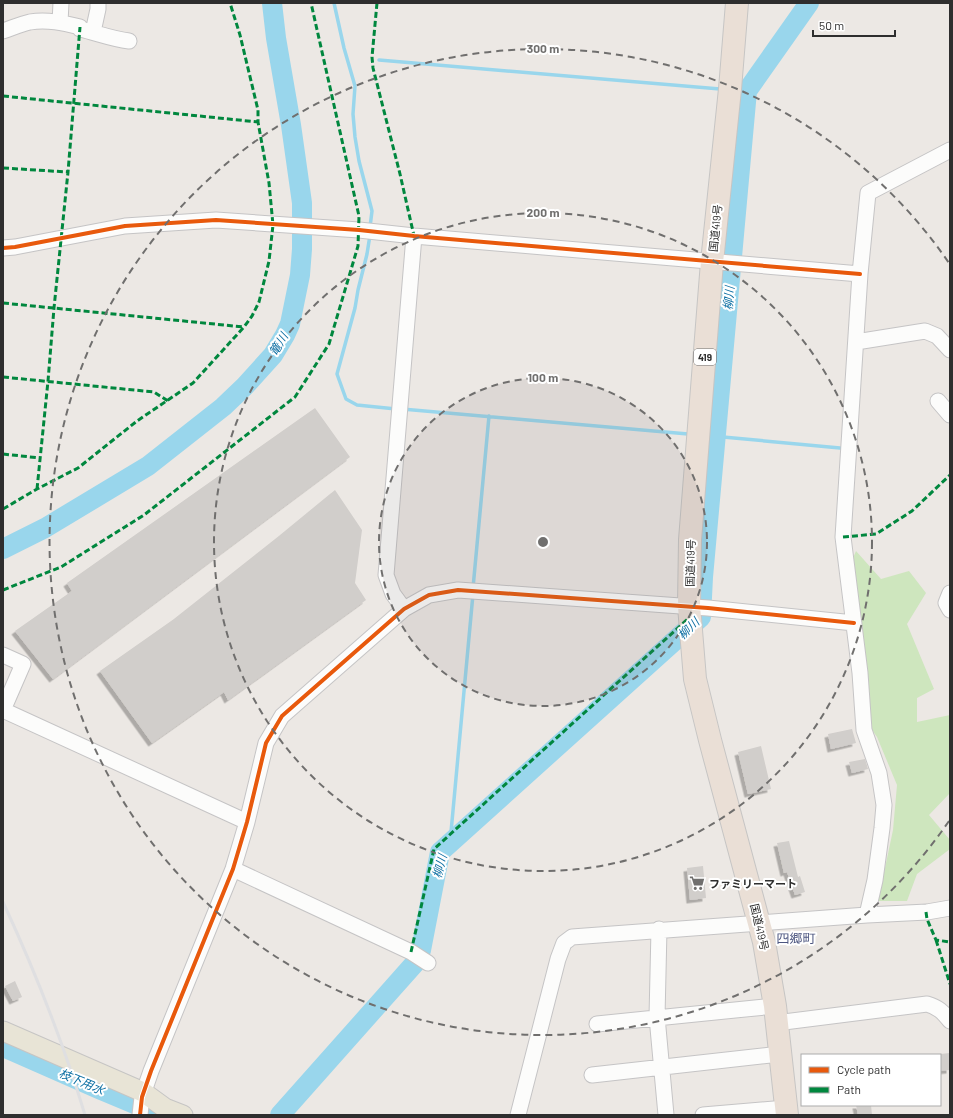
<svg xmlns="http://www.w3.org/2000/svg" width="953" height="1118" viewBox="0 0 953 1118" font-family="Barlow,'Noto Sans JP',sans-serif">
<defs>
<filter id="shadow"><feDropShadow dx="-3.5" dy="3.5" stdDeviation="0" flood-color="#0004"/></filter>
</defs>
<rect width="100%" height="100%" fill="#ece8e4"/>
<path fill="#cee6be" d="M856 551 881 579 909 571 926 593 907 624 934 689 917 698V722L950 715V793L929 815 950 840V849L917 874 907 901H878L893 830 897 785 877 737 866 721 851 563Z"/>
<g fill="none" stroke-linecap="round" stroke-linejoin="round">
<path stroke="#99d6ec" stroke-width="3.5" d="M334 3 344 48 355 86 353 114 355 137 359 161 372 211 370 227
M379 60 720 89
M370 235 367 254 358 290 355 308 337 374 346 399 357 405 396 409
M402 409 688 434
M723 437 840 448
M473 588 489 416
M450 843 473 594"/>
<path stroke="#99d6ec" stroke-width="20" d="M3 549 45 528 148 466 223 407 245 386 273 355 285 335 290 324 300 275 302 249V203L291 125 276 38 272 3
M3 1047 99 1089 161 1115
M280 1115 415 963 421 950 440 852 701 617 703 577 747 91 809 3"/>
</g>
<path fill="#d1cecb" filter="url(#shadow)" d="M315 408 350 457 53 679 15 631 72 591 67 583Z
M335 490 362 530 355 583 366 600 228 700 224 692 152 743 100 671 174 619 279 536Z
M852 729 856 743 831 749 828 734Z
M761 746 771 789 748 794 738 752Z
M865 759 868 769 852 773 849 762Z
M789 841 798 877 800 876 805 892 795 895 787 872 784 873 777 843Z
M703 866 706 898 690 900 687 868Z
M15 981 22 997 13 1001 5 986Z
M950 1053V1070L940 1071V1054Z
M856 1105H871L872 1115H858Z"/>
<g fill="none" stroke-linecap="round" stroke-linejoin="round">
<g stroke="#c5c4c5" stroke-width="17">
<path id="minor" d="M60 22 61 3
M80 29C97 33 112 39 129 41
M3 31C12 28 21 24 30 22 47 19 64 23 80 27
M93 32 98 9V3
M3 248 15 247 125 226 216 220 359 230 414 236 860 274
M856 342 925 331 937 336 950 350
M938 401 950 415
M950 593 946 603 950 610
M404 609 393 594 386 575 414 236
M3 655 23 664 3 710 247 822
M233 869 411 952 428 963
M867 915 875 880 882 828 884 805 879 773 864 730 860 673 843 537 860 274 868 193 950 150
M659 929 657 1017 666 1115
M776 1023 927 1004C938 1007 943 1012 950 1021
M597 1024 775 1006
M592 1075 780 1054
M140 1115 142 1097 151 1071 233 869 247 822 266 743 282 716 404 609 429 595 458 590 708 608 854 623
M518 1115 558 959 564 943 572 937 867 915 927 912 950 908
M703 1115 786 1108"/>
</g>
<g stroke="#c6c5c4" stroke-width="21">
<path id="major" d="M3 1031 143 1092 165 1108 183 1115"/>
</g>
<g stroke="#c6c5c4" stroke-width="24">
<path id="highway" d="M737 3 730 89 712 262 690 540 689 606 695 679 710 740 764 942 775 1006 787 1115"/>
</g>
<use href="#minor" stroke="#fcfcfb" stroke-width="15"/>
<use href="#major" stroke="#e8e4d6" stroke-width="19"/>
<use href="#highway" stroke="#eadfd6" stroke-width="22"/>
<path stroke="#dfdfe1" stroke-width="3" d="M3 902C35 971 63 1042 85 1115"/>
<path stroke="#00873e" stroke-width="3" stroke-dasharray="6 3" stroke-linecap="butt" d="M377 3 372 57 373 68 400 174 414 236
M3 96 258 122
M3 168 68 172
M3 303 244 327
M3 377 154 392 168 401
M3 454 40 458
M37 489 48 381 54 308 68 172 80 27
M3 509 37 489 78 468 137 421 193 383 244 327 252 316 259 302 269 261 273 225 269 183 258 122V110L240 35 230 3
M843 537 876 534 912 511 950 475
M3 590 61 567 144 515 295 397 329 344 358 246 359 216 311 3
M926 912 927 919 936 940 950 942
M936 940 950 984
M411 952 434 849 690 617"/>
<g stroke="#fff" stroke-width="6">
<path id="cycleway" d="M3 248 15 247 125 226 216 220 359 230 414 236 860 274
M140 1115 142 1097 151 1071 233 869 247 822 266 743 282 716 404 609 429 595 458 590 708 608 854 623"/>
</g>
<use href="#cycleway" stroke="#e8590c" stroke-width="4"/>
</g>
<circle cx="543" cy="542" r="164" fill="#706f6e" fill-opacity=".12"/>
<g fill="none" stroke="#706f6e" stroke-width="2" stroke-dasharray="7 5">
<circle cx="543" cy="542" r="164"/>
<circle cx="543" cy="542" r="329"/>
<path d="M949 821A493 493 0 1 1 949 263"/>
</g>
<defs>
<g id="supermarket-bare" transform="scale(1.2)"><path d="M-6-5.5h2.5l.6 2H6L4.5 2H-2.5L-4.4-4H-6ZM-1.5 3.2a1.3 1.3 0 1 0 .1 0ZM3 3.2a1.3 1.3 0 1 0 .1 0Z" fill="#706f6e" stroke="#fff" stroke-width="2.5" paint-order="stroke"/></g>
</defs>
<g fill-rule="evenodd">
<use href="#supermarket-bare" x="697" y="883"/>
</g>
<g text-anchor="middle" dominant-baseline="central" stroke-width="4" stroke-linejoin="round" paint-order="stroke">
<rect fill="#fff" stroke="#6d6d6d" stroke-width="1" x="694" y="349" width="22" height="16" rx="3"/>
<g font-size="10" font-weight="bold" fill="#2e2e2e">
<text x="705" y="357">419</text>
</g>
<g font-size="11" fill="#2e2e2e" stroke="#fff">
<text transform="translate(715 228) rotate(-84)">国道419号</text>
<text transform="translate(690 563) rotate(-89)">国道419号</text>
<text transform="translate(760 927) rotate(77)">国道419号</text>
</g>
<g font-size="11" font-weight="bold" fill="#2e2e2e" stroke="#fff" text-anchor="start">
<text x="709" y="883">ファミリーマート</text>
</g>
<g font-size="12" font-style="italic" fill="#0d6fa3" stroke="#fff">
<text transform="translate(728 298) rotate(-85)">柳川</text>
<text transform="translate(278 344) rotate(-59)">篭川</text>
<text transform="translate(688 628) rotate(-44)">柳川</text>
<text transform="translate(439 866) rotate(-75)">柳川</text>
<text transform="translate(82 1081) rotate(23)">枝下用水</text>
</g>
<g font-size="13" fill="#4d5680" stroke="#fff">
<text x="796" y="938">四郷町</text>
</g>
</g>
<circle cx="543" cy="542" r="6" fill="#706f6e" stroke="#fff" stroke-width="2"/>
<g font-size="12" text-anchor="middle" font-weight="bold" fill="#706f6e" stroke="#fff" stroke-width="4" stroke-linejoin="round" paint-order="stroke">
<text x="543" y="53">300 m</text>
<text x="543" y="217">200 m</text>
<text x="543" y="382">100 m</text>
</g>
<rect width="953" height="1118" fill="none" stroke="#2e2e2e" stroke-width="8"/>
<rect x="801" y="1054" width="140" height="52" fill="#ffffff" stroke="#ababab"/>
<rect x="809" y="1067" width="20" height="6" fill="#e8590c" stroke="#ababab"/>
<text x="837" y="1074" font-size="12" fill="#2e2e2e">Cycle path</text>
<rect x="809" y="1087" width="20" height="6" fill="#00873e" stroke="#ababab"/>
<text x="837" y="1094" font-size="12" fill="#2e2e2e">Path</text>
<path d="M813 30v6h82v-6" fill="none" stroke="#2e2e2e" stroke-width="2"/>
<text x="819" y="30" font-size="12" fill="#2e2e2e" stroke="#ffffff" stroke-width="3" paint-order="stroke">50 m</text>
</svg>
